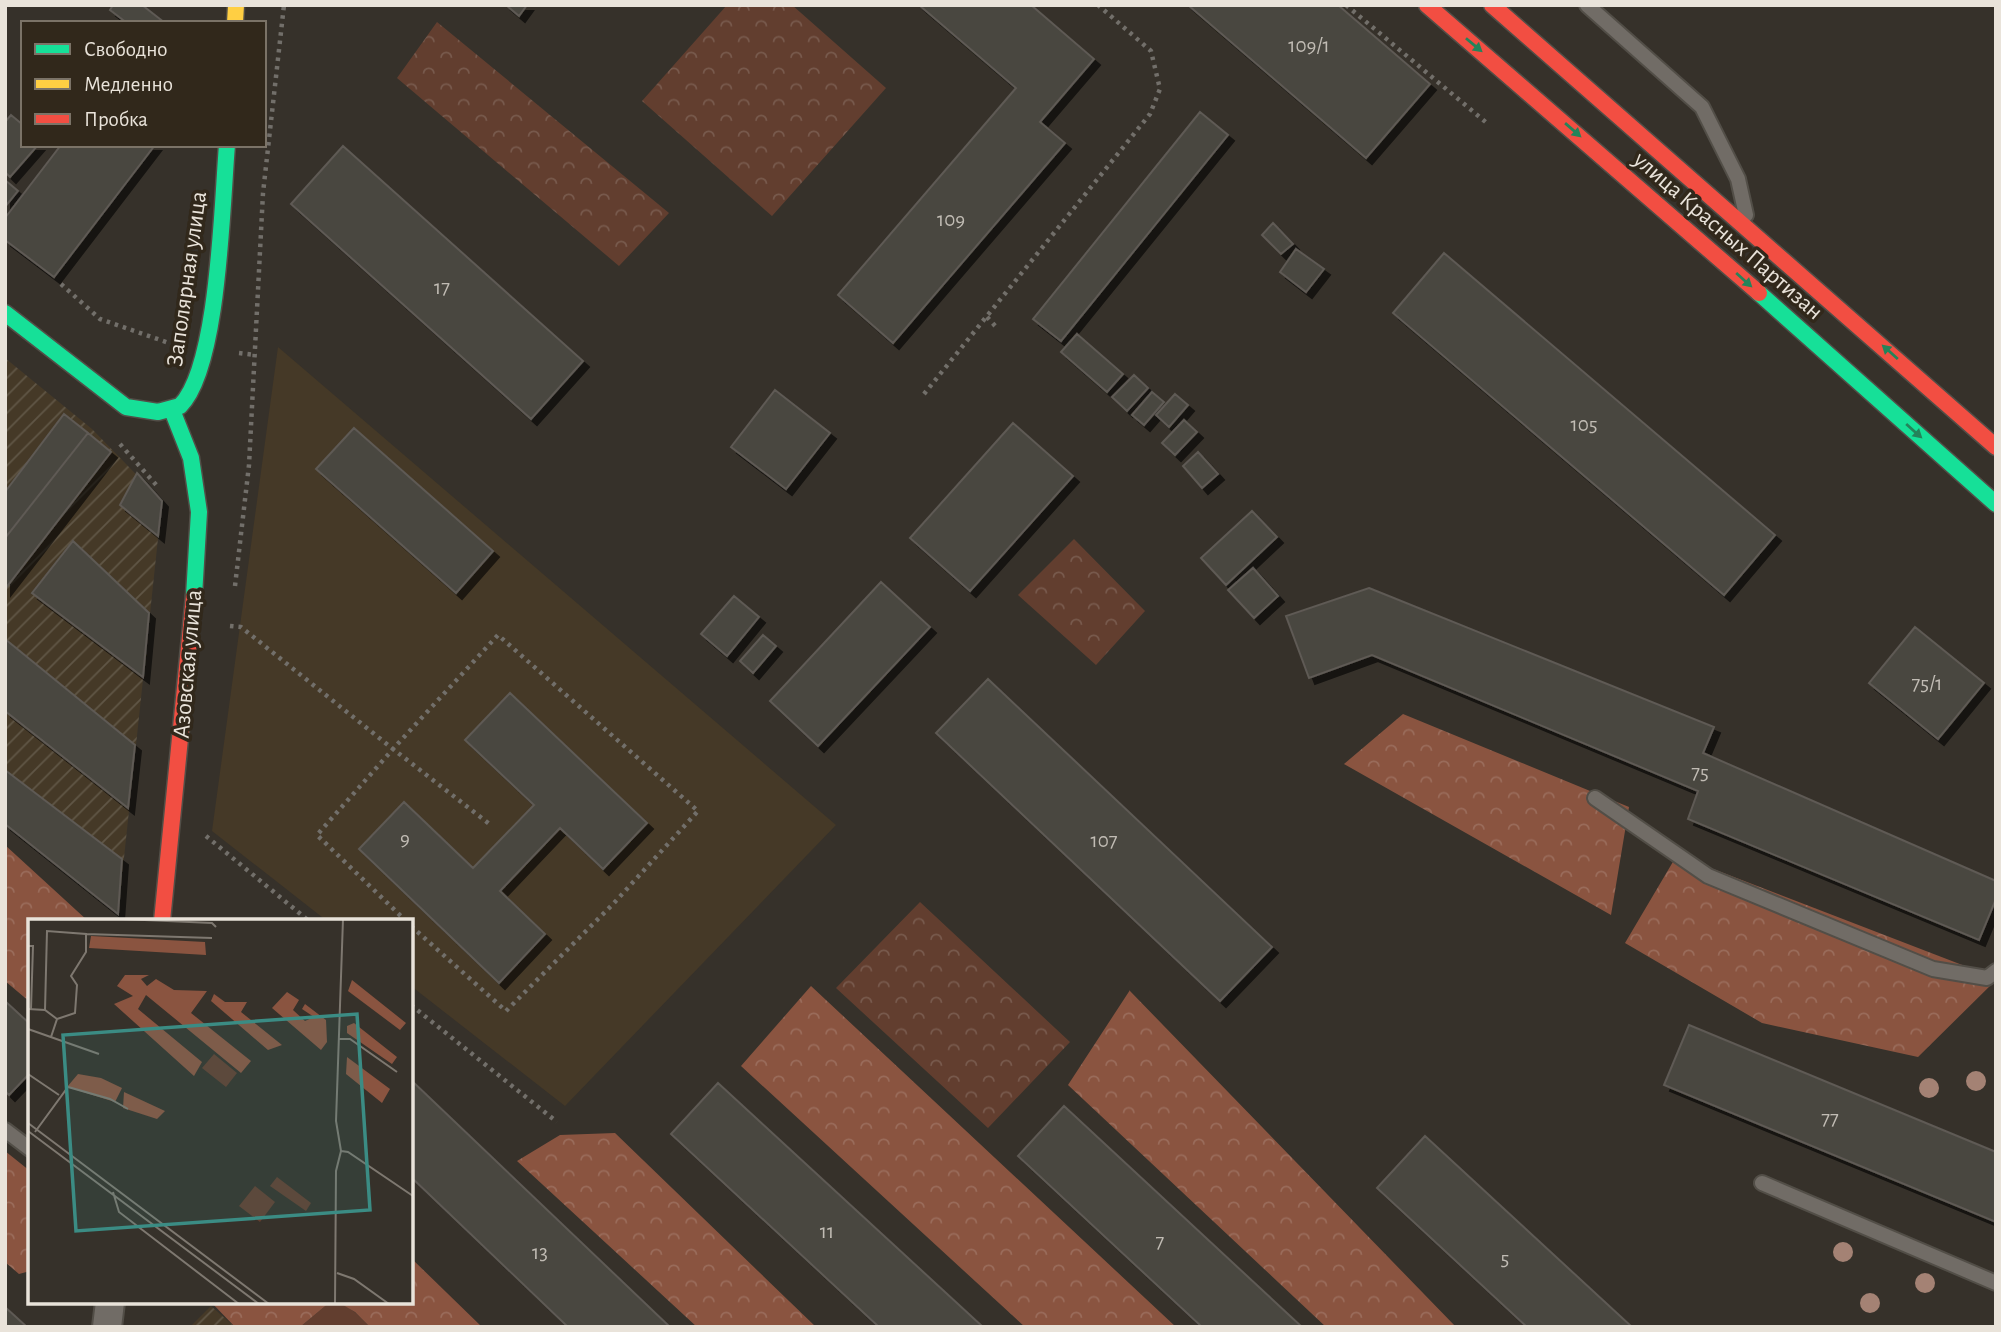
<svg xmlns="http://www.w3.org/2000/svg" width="2001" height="1332" viewBox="0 0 2001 1332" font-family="'Alegreya Sans',sans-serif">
<defs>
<pattern id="industrial-furrows" width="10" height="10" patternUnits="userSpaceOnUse" patternTransform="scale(1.75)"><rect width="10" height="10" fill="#453927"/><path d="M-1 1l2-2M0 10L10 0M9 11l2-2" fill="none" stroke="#605646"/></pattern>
<pattern id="forest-crowns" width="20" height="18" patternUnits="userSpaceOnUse" patternTransform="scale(1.75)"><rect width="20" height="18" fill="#8a5440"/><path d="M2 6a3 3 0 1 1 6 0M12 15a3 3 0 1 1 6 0" fill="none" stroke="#9a6c5b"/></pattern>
<pattern id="park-crowns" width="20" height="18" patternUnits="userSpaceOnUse" patternTransform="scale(1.75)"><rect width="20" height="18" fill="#623e2f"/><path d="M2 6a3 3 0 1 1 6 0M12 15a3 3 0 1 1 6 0" fill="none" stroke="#785a4d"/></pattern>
<filter id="shadow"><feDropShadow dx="6" dy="6" stdDeviation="0" flood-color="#0009"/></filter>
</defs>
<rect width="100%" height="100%" fill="#36312a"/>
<path fill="#453927" d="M278 347 836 825 565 1106 411 986V921H327L212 831Z"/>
<path fill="url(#industrial-furrows)" d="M5 358 92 429 162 501 118 914 5 824Z
M211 1306 235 1327H190Z"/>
<path fill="#623e2f" d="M330 1302C347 1302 358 1315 370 1327H300Z"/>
<path fill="url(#forest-crowns)" d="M1403 714 1629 807 1611 915 1344 764Z
M5 845 88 921H30V1002L5 981Z
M1677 855 1996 978V980L1918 1057 1762 1023 1625 943Z
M811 986 1176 1327H1025L741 1066Z
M1130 990V991L1456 1327H1326L1068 1085Z
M615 1133 816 1327H697L517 1161 560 1135Z
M5 1151 30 1171V1271L19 1274 5 1262Z
M411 1258 482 1327H370L355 1312 338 1302H411Z
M211 1302H330L300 1327H235Z"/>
<path fill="url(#park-crowns)" d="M727 5H792L886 88 772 216 642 101Z
M437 22 669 213 619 266 397 78Z
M1074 539 1145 611 1096 665 1018 595Z
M920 902 1070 1042 988 1128 836 988Z"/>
<path fill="#4a4741" stroke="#5e5a54" stroke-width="2" filter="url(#shadow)" d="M113 5H142L165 23H127L110 10Z
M506 5H527L519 16Z
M919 5H1031L1094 59 1040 122 1065 143 893 343 838 295 1016 88Z
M1188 5H1338L1430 84 1366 158Z
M1200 112 1228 135 1061 341 1033 319Z
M11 115 23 125V145H38L10 177 5 172V122Z
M61 145H155L54 277 5 240V218Z
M343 146 583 361 531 419 291 204Z
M5 180 18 191 5 207Z
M1273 223 1293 244 1281 254 1262 235Z
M1296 249 1324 269 1306 292 1280 272Z
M1444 253 1775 535 1724 595 1393 313Z
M1077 334 1123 374 1107 392 1061 352Z
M1134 375 1148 388 1127 411 1112 397Z
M775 390 830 433 786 489 731 447Z
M1152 392 1164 402 1144 425 1132 415Z
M1175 394 1188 405 1169 427 1156 415Z
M64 414 88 433 5 538V492Z
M1184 420 1197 432 1175 455 1162 443Z
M1013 423 1073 476 970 591 910 538Z
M354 428 493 551 456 593 316 469Z
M88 433 111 452 5 589V538Z
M1198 452 1218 474 1202 488 1183 466Z
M137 473 162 501 158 536 120 505Z
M1252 511 1277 537 1226 585 1201 558Z
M73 541 149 613 143 677 32 593Z
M1253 568 1278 596 1254 618 1228 590Z
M881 582 930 627 818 746 770 701Z
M1369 588 1714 727 1703 753 1996 881V899L1979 940 1688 819 1698 791 1372 655 1309 678 1286 616Z
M734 596 759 617 727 656 701 634Z
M1915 627 1984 683 1938 739 1869 683Z
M763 635 776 646 753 673 740 661Z
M5 639 135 745 128 808 5 711Z
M988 679 1272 947 1220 1001 936 733Z
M510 693 647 823 603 869 560 828 500 891 545 934 499 983 359 849 404 802 473 868 534 805 465 740Z
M5 770 122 859 118 914 5 824Z
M5 1001 30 1024V1073L9 1095 5 1091Z
M1689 1025 1996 1152V1222L1664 1085Z
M411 1080 670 1327H568L411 1177Z
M718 1083 983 1327H879L671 1134Z
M1064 1106 1302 1327H1202L1018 1156Z
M1425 1136 1632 1327H1527L1377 1188Z
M5 1307 27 1327H5Z"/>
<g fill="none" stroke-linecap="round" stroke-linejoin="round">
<g stroke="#524e47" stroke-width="18">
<path id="lane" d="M1587 5 1702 107 1738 179 1746 215
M1595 798 1708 876 1933 969 1987 978 1996 971
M5 1130 30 1149
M1762 1183 1996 1283"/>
</g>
<g stroke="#524e47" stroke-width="32">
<path id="street" d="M107 1327 110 1302"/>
</g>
<g stroke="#524e47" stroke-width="19">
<path id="fast" d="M1759 293 1996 504
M5 313 126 407 158 412 180 406C219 368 222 202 227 145
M172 410 191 458 199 512 194 596"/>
</g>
<g stroke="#524e47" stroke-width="19">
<path id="slow" d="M235 23 236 5"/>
</g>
<g stroke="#524e47" stroke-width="19">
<path id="jam" d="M1427 5 1759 293
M1492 5 1996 447
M162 921 194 596"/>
</g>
<path stroke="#726f6a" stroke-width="4.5" stroke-dasharray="3.5 5" stroke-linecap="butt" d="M1346 5 1488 124
M61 284 100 319 169 343
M987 317 997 328
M239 353 256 355
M924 394 1150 114 1160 89 1151 51 1098 5
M120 444 158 487
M235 586 249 465 263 193 284 5
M230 626 241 627 393 749 317 835 406 921
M206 836 309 921
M411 926 506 1011 614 903 698 811 498 635 393 749 492 826
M411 1005 557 1122"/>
<use href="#lane" stroke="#716c66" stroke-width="14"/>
<use href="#street" stroke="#716c66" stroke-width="28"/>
<use href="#fast" stroke="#16e098" stroke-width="16"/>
<use href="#slow" stroke="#ffcf43" stroke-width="16"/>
<use href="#jam" stroke="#f24e42" stroke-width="16"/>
</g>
<g fill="#a48274">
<circle cx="1976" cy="1081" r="10"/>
<circle cx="1929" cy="1088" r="10"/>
<circle cx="1843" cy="1252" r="10"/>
<circle cx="1925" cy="1283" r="10"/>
<circle cx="1870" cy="1303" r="10"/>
</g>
<defs><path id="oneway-solid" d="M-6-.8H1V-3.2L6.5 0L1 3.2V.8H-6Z" transform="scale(1.75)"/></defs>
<g fill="#24845a">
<use href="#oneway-solid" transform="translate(1474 45) rotate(40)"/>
<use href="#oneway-solid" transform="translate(1573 130) rotate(41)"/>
<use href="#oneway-solid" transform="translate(1744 280) rotate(42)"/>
<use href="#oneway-solid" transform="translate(1890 352) rotate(-138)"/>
<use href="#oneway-solid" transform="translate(1914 431) rotate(42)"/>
</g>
<g text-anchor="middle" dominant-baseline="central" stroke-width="7" stroke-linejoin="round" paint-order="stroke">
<g font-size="21" fill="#c1bcb4">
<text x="1309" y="45">109/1</text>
<text x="951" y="219">109</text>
<text x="442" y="287">17</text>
<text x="1584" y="424">105</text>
<text x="1927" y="683">75/1</text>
<text x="1700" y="772">75</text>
<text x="405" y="838">9</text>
<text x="1104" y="840">107</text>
<text x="1830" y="1118">77</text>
<text x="827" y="1231">11</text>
<text x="1160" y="1241">7</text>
<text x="540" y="1252">13</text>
<text x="1505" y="1258">5</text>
</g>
<g font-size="24" fill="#e9e3da" stroke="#31281b">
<text transform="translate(1728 236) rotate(41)">улица Красных Партизан</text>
<text transform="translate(187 279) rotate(-82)">Заполярная улица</text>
<text transform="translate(188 664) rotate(-85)">Азовская улица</text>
</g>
</g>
<g transform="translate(28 919)">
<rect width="385" height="385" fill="#36312a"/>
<path d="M63 17 177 23 178 36 61 29ZM97 56H121L113 60 119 67 128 60 146 71 179 72 163 94 223 142 213 154 118 76 110 90 174 143 166 157 86 85 105 77 89 67ZM324 61 378 104 372 111 320 72ZM259 73 271 81 265 91 277 102 286 98 274 90 277 85 298 101 299 123 293 131 244 89ZM186 75 197 83H219L213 93 254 126 240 131 183 82ZM326 104 369 138 364 145 319 114V107ZM319 138 362 170 354 184 318 155ZM50 155 73 159 94 169 87 183 39 168ZM96 173 137 192 129 200 95 189Z" fill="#8a5440"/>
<path d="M186 135 209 154 198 168 174 149ZM249 258 283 284 278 292 242 267ZM227 267 247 283 232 303 211 287Z" fill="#623e2f"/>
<path fill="none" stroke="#7e7870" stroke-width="2" d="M94 0 184 4 188 8M58 15 184 19M0 27H5L3 90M0 90 17 91 29 100 23 118M17 91 19 12 58 15V33L43 57 49 66 47 94 29 100M0 110 71 135M311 120H322L369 153M0 155 31 176M0 204 241 385M0 212 231 385M7 213 40 168 82 180 100 190M313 232 308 202 315 0M313 232 320 233 385 277M85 273 91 293 211 385M309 354 326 360 361 385M307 385 308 252 313 232"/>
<path fill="#3b8c84" fill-opacity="0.15" stroke="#3b8c84" stroke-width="3.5" d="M329 95 342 291 48 312 35 116Z"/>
<rect width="385" height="385" fill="none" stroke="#e9e3da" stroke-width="3.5"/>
</g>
<rect width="2001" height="1332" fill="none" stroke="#e9e3da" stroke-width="14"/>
<rect x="21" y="21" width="245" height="126" fill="#31281b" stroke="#7b7367" stroke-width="2"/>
<rect x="35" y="44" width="35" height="10" fill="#16e098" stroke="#7b7367" stroke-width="2"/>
<text x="84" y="56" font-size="21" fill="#e9e3da">Свободно</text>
<rect x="35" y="79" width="35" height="10" fill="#ffcf43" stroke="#7b7367" stroke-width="2"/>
<text x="84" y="91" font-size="21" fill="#e9e3da">Медленно</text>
<rect x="35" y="114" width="35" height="10" fill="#f24e42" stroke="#7b7367" stroke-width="2"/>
<text x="84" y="126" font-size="21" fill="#e9e3da">Пробка</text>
</svg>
